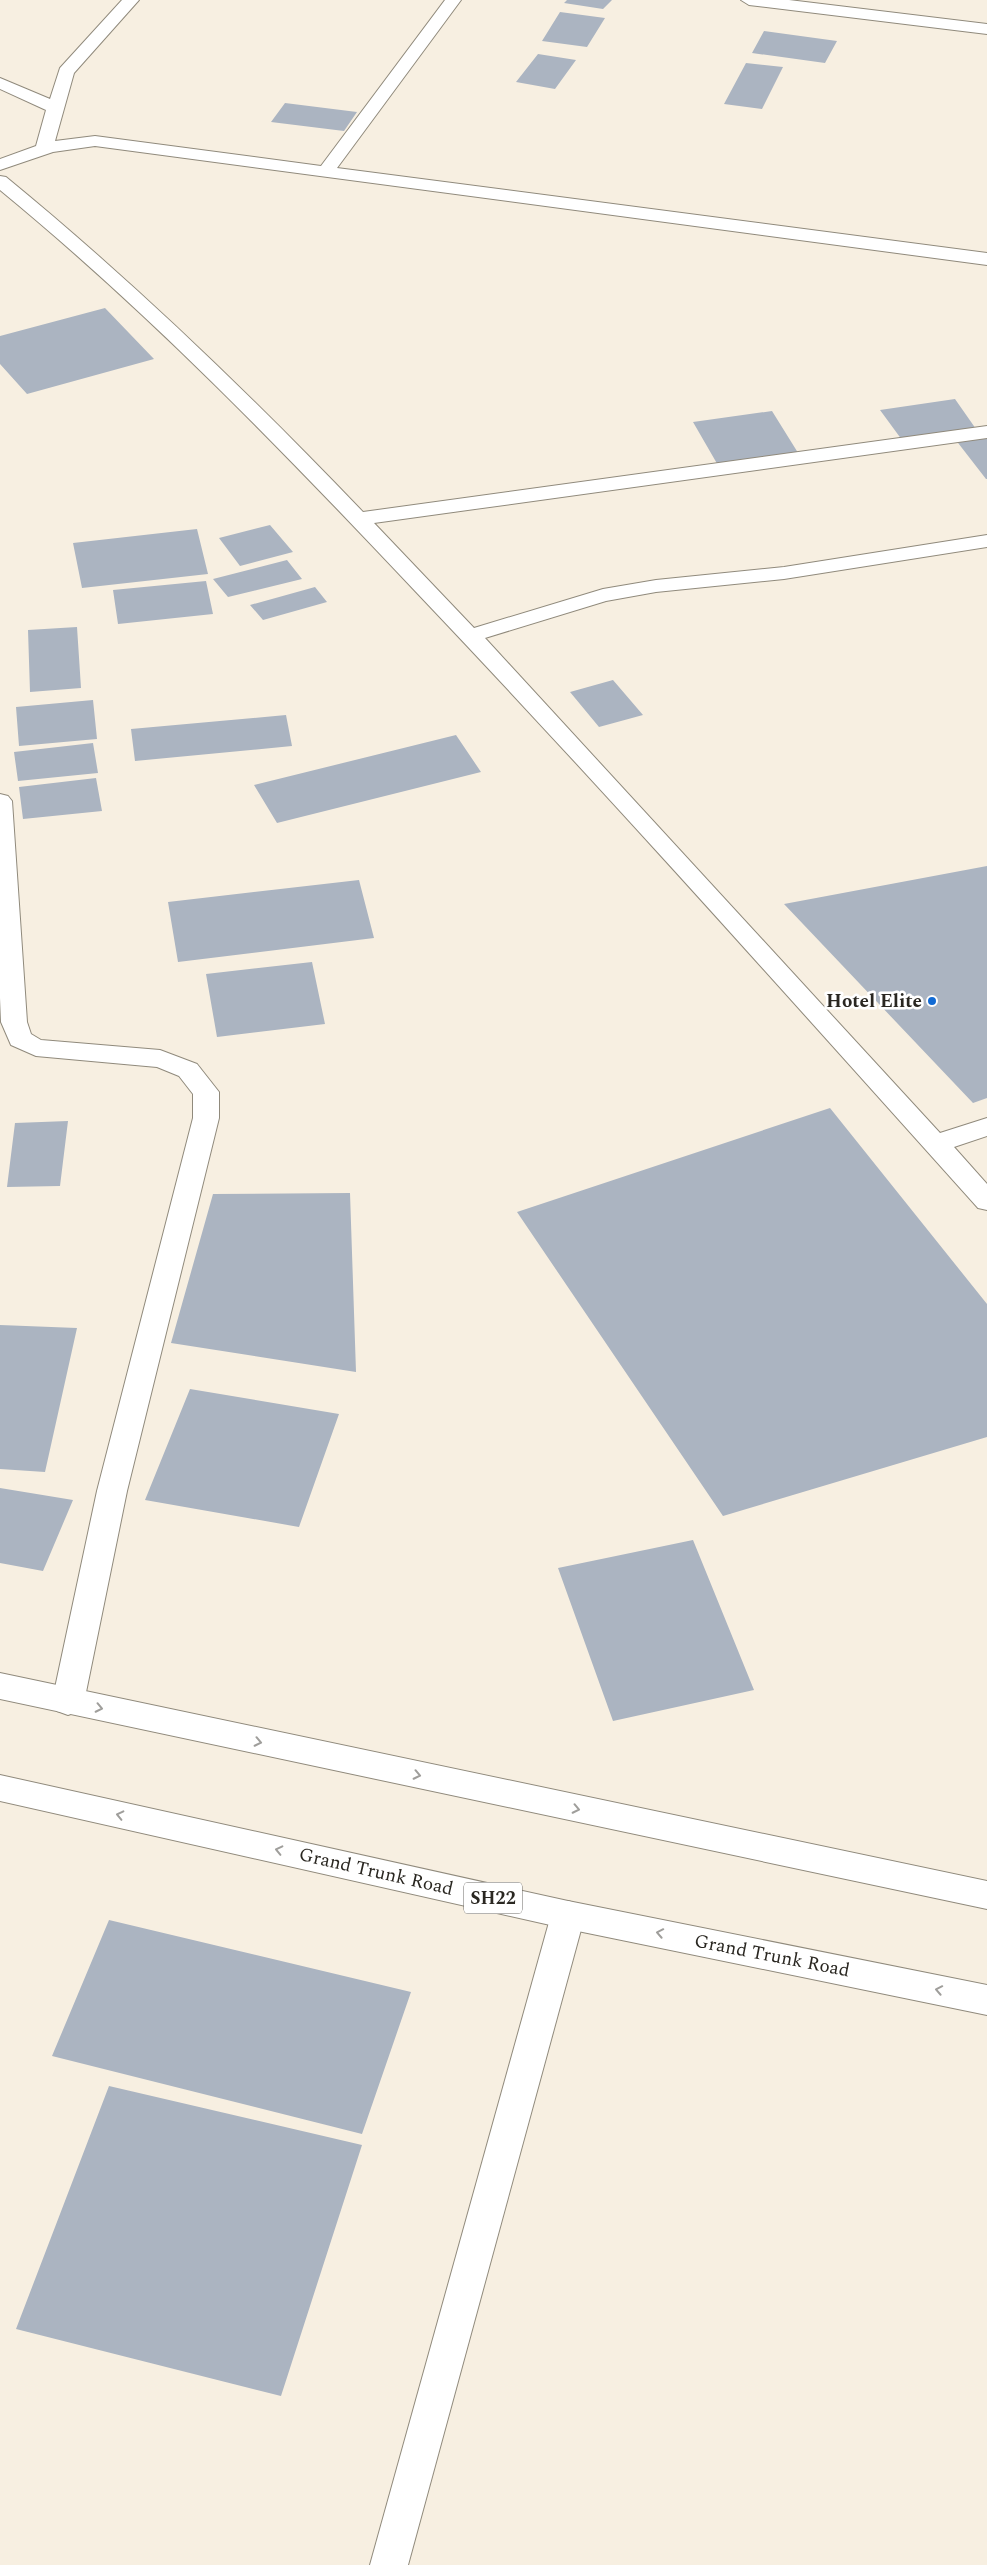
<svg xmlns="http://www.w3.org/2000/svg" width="987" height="2565" viewBox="0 0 987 2565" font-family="Spectral,serif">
<rect width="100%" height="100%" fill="#f7efe1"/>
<path fill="#abb4c1" d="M567 0H612L603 9 564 3Z
M560 12 605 18 587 47 542 41Z
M764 31 837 41 825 63 752 53Z
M538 54 576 60 555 89 516 82Z
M746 63 783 67 762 109 724 104Z
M285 103 357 112 344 131 271 122Z
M105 308 154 359 27 394 0 364V336Z
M955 399 976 429 902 440 880 410Z
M772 411 800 456 719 467 693 422Z
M987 434V479H986L955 439Z
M270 525 293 552 240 566 219 538Z
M197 529 208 574 82 588 73 543Z
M287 560 302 579 228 597 213 579Z
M206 581 213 614 118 624 113 590Z
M315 587 327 602 263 620 250 605Z
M77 627 81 688 30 692 28 630Z
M613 680 643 715 599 727 570 692Z
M93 700 97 739 19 746 16 707Z
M286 715 292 746 135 761 131 729Z
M456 735 481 772 277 823 254 785Z
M93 743 98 773 18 781 14 752Z
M96 778 102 811 23 819 19 787Z
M987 866V1098L973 1103 784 904Z
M359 880 374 938 178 962 168 902Z
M312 962 325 1024 217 1037 206 974Z
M830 1108 987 1304V1437L723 1516 517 1212Z
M68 1121 60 1186 7 1187 15 1123Z
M350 1193 356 1372 171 1343 213 1194Z
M0 1325 77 1328 45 1472 0 1469Z
M190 1389 339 1414 299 1527 145 1500Z
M0 1488 73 1500 43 1571 0 1563Z
M693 1540 754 1690 613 1721 558 1568Z
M109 1920 411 1992 362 2134 52 2056Z
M109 2086 362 2145 281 2396 16 2329Z"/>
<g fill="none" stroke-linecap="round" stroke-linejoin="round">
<g stroke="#908a7c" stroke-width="2">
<path id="service" d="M568 1901 580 1905 585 1915 408 2565H370L551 1915 556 1905Z"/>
</g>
<g stroke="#908a7c" stroke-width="2">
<path id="minor" d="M122 0H139L74 73 55 141 95 136 321 166 445 0H461L337 168 987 253V265L95 146 53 152 0 170V159L36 146 46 110 0 89V78L50 99 60 68Z
M741 0H789L987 24V34L749 5Z
M0 176 6 177C133 281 250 394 363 512L987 426V438L374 523 474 628 603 589 656 580 784 567 987 535V547L784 579 656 592 606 601 485 638 940 1133 987 1118V1136L954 1147 987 1184V1210L978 1208C793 1002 609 795 418 594 285 453 150 313 0 190Z
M0 794 8 796 12 801 27 1022 31 1034 41 1040 160 1050 197 1064 219 1092V1118L127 1491 84 1702 79 1711 68 1715 57 1711 52 1702 97 1491 193 1118V1094L179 1076 157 1067 36 1056 11 1045 1 1022 0 998Z"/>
</g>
<g stroke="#908a7c" stroke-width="2">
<path id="trunk" d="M0 1673 987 1881V1909L0 1699Z
M0 1775 568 1901 987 1985V2015L568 1929 0 1801Z"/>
</g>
<use href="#service" fill="#fff" fill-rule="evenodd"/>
<use href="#minor" fill="#fff" fill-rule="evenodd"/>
<use href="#trunk" fill="#fff" fill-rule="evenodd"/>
</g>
<defs><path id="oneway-chevron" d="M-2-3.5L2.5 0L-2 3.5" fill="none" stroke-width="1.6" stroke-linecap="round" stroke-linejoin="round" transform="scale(1.25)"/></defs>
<g stroke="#9f9e9b">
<use href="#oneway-chevron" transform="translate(99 1708) rotate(12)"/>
<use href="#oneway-chevron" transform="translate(258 1742) rotate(12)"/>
<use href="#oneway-chevron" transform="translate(417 1775) rotate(12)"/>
<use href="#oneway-chevron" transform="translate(576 1809) rotate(12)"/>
<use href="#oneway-chevron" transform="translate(120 1815) rotate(-167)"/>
<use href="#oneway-chevron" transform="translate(279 1850) rotate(-167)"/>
<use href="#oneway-chevron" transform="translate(660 1933) rotate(-169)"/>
<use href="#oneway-chevron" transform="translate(939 1990) rotate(-169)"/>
</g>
<circle fill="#116ad4" stroke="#fff" stroke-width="2" cx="932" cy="1001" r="5"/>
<g text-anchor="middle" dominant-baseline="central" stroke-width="5" stroke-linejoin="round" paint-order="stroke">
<rect fill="#fff" stroke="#6a6864" stroke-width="1" x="464" y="1882.5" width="58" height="31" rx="4"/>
<g font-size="18" font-weight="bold" fill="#2a2721">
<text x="493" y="1898">SH22</text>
</g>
<g font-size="19" font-weight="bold" fill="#2a2721" stroke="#fff" text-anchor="end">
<text x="922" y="1001">Hotel Elite</text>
</g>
<g font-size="19" fill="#2a2721" stroke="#fff">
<text transform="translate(376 1872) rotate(13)">Grand Trunk Road</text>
<text transform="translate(772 1956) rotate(11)">Grand Trunk Road</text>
</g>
</g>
</svg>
